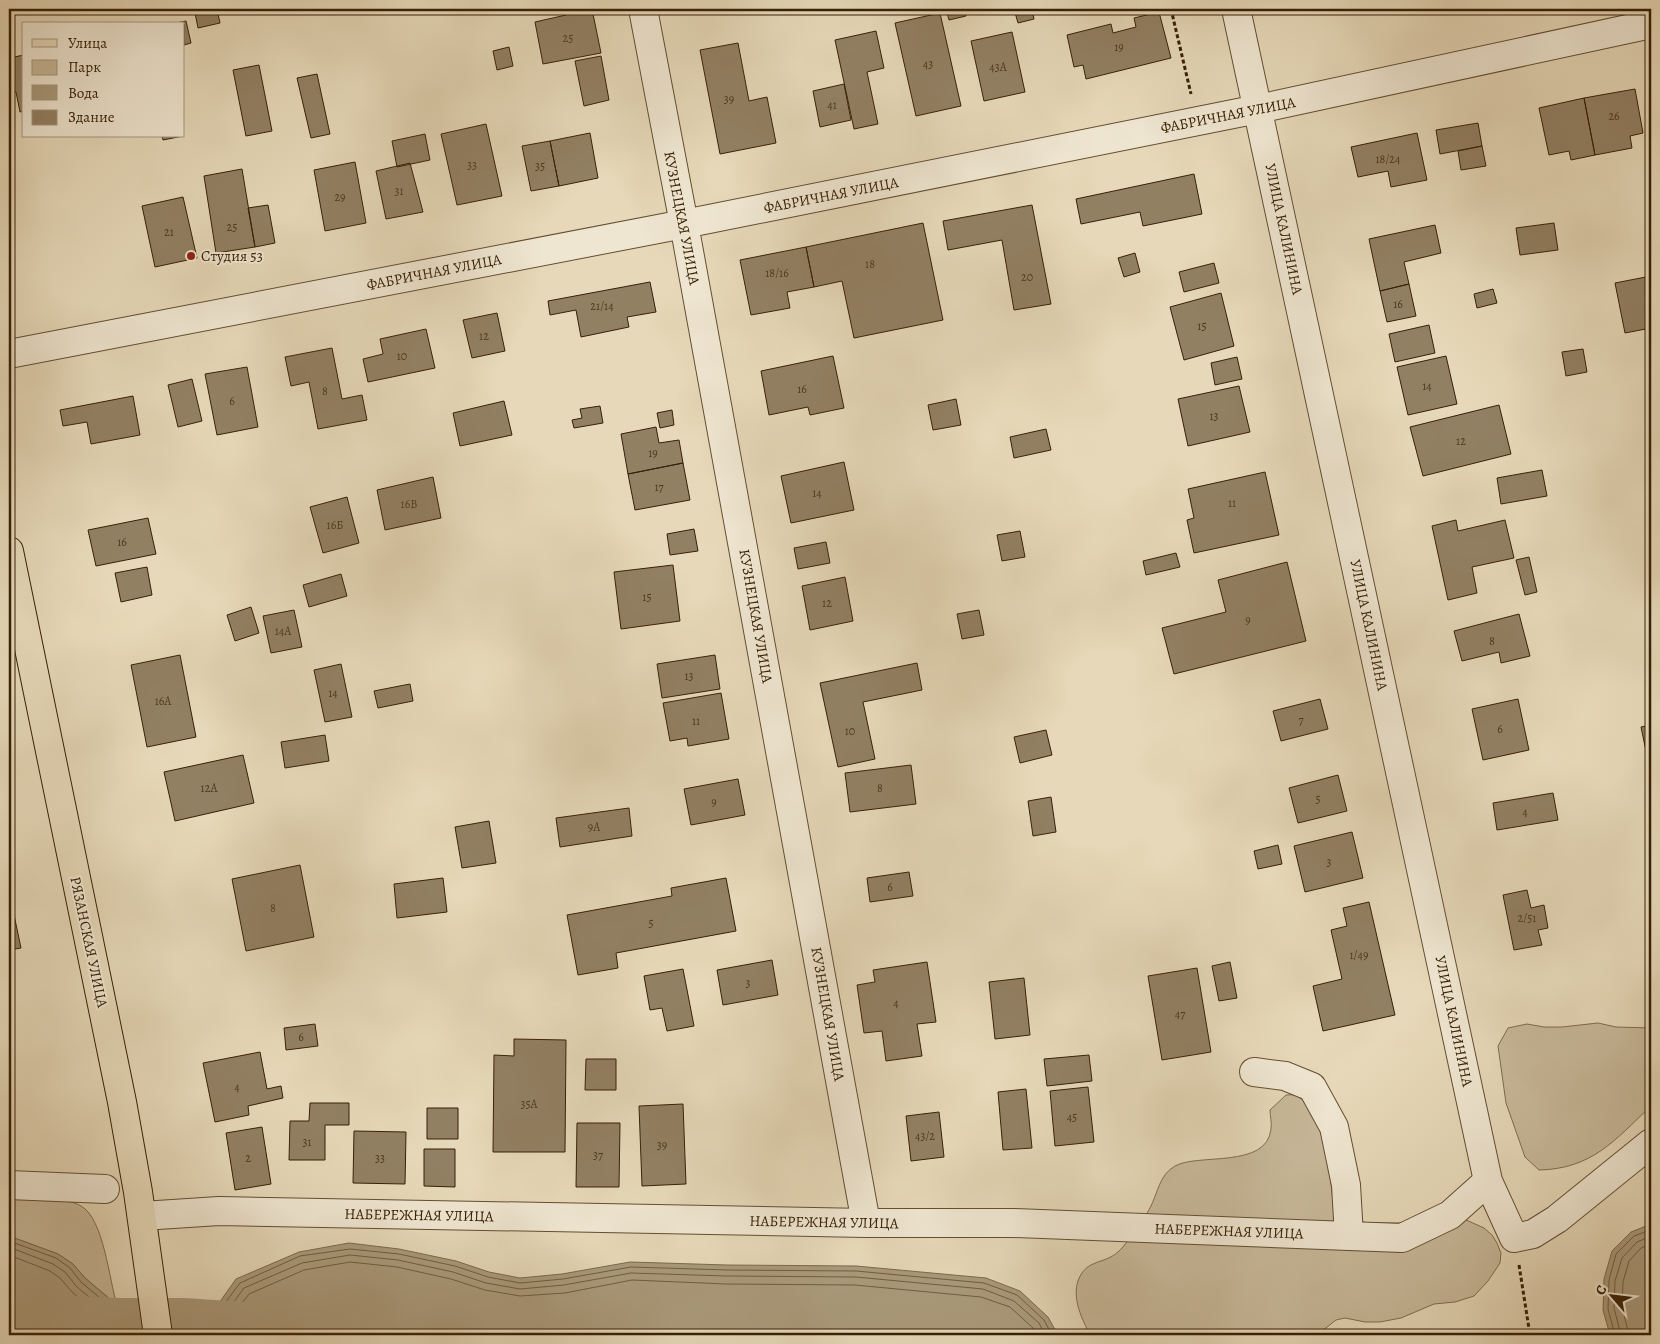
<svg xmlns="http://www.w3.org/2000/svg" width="1660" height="1344" viewBox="0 0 1660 1344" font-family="Alegreya,serif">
<rect width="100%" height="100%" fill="#e6d8b8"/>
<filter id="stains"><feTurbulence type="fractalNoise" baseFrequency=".004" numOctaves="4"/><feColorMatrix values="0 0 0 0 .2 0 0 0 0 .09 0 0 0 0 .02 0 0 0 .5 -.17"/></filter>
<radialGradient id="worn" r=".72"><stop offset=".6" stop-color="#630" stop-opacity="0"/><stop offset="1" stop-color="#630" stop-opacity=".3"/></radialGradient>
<path fill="#c8b99a" stroke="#806d50" d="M1598 1023 1616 1027 1651 1028V1106C1615 1140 1592 1169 1539 1170L1525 1157 1506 1103 1498 1046 1508 1028 1527 1024 1544 1027H1562Z
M1286 1095C1290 1095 1294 1094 1297 1096 1325 1110 1330 1179 1334 1207L1348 1219 1370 1223H1406L1464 1219 1484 1228 1492 1235 1497 1243 1501 1253 1500 1263 1488 1281 1474 1296 1455 1302 1434 1304 1401 1318 1380 1322H1365L1345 1318 1336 1320 1317 1335H1090C1082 1319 1072 1299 1078 1281 1086 1258 1105 1265 1119 1251 1125 1246 1146 1216 1150 1208 1158 1193 1159 1175 1175 1166 1198 1153 1267 1169 1271 1129 1272 1123 1270 1116 1270 1110Z
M9 1196C27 1197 66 1197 81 1206 104 1219 109 1280 117 1305L85 1278 73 1264 58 1254 9 1236Z"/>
<path fill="#aa9a7b" stroke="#7c6a4c" d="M1651 1224V1335H1610L1603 1310 1604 1279 1612 1251 1631 1232Z
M9 1236 58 1254 73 1264 85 1278 117 1305 120 1335H9Z
M349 1243 399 1249 456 1261 489 1272 520 1278 562 1274 630 1262 727 1265 856 1266 986 1278 1020 1291 1048 1317 1058 1335H212L214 1310 236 1279 299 1252Z"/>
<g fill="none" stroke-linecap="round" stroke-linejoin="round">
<path stroke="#705e40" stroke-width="1" d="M9 1241 56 1258 70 1268 81 1282 112 1308 115 1335
M9 1247 53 1264 65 1272 77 1287 106 1311 109 1335
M9 1255 50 1271 60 1278 72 1292 99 1315 101 1335
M217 1335 219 1311 240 1283 300 1256 350 1249 399 1254 455 1266 488 1277 520 1283 563 1279 631 1267 727 1270 856 1271 984 1283 1017 1295 1044 1320 1052 1335
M223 1335 225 1314 244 1288 302 1263 350 1255 398 1260 453 1272 486 1283 520 1289 564 1285 631 1273 727 1276 856 1277 983 1289 1014 1301 1039 1323 1045 1335
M231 1335 232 1316 249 1294 304 1270 350 1262 397 1267 451 1279 485 1290 520 1296 565 1293 632 1280 726 1284 855 1285 981 1297 1010 1307 1033 1328 1037 1335
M1615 1335 1608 1309 1609 1280 1616 1254 1634 1236 1651 1230
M1621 1335 1614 1308 1615 1281 1622 1258 1637 1242 1651 1236
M1629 1335 1622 1307 1623 1282 1629 1261 1641 1248 1651 1244"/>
<path stroke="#aa9a7b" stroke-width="54" d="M9 1320 120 1325H183L337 1335"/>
</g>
<path fill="#928063" stroke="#372106" d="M213 9H217L220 23 198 28 195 13Z
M565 9H592L601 53 543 64 535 22 566 15Z
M946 9H964L966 16 949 20Z
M1014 9H1032L1034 19 1018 23Z
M1159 12 1171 58 1086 79 1083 65 1074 67 1067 35 1111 24 1113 33 1136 27 1134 18Z
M940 13 961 106 916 116 895 23Z
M186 21 191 43 184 45V24H171Z
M876 31 884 68 867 72 878 124 854 129 835 40Z
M1012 32 1025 92 984 101 971 41Z
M738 43 749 101 767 97 776 143 720 154 700 50Z
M509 47 513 66 497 70 493 51Z
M24 55V111L20 112 16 92 9 93V58Z
M601 56 609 100 584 106 575 61Z
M259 65 272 131 246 136 233 70Z
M317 74 330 134 311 138 297 78Z
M844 84 851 120 820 127 813 91Z
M1635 89 1643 133 1630 136 1632 148 1595 155 1584 98Z
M1584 98 1595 155 1571 160 1569 151 1549 155 1539 108Z
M1478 123 1482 146 1440 154 1436 130Z
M486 124 502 196 457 205 441 134Z
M590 133 598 178 559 186 550 141Z
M1417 133 1427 180 1391 187 1388 171 1358 177 1351 147Z
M425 134 430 160 397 167 392 141Z
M162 136H183L163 140Z
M550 141 559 186 531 191 522 146Z
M1482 146 1486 166 1461 170 1458 151Z
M355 162 366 223 325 231 314 170Z
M410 163 423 212 386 219 376 171Z
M242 169 255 247 216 253 204 176Z
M1194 174 1202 214 1143 226 1140 212 1081 224 1076 199Z
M183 197 197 258 155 267 142 206Z
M268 205 275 243 255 247 248 208Z
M1032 205 1051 304 1014 310 1002 240 948 250 943 221Z
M923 223 943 320 854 338 842 281 814 287 806 247Z
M1554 223 1558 250 1520 255 1516 228Z
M1435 225 1441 253 1404 262 1409 284 1380 291 1369 239Z
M806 247 814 287 787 292 790 308 751 315 740 260Z
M1135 253 1140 272 1124 277 1118 258Z
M1214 263 1219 283 1184 292 1179 272Z
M1651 276V328L1625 333 1615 283Z
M650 282 656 312 627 317 629 327 581 337 576 310 550 315 548 301Z
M1409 284 1416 316 1387 322 1380 291Z
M1493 289 1497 303 1477 308 1474 294Z
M1221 293 1234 346 1184 360 1170 307Z
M497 313 505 351 472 358 463 320Z
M1429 325 1435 353 1395 362 1389 334Z
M426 329 435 368 368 382 363 359 383 354 380 339Z
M332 348 342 399 362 395 367 420 318 429 309 382 291 386 285 357Z
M1583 349 1587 372 1566 376 1562 352Z
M833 356 844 408 810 415 808 407 769 415 761 371Z
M1446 356 1457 404 1408 415 1397 367Z
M1237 357 1242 379 1215 385 1211 363Z
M247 367 258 427 217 435 205 374Z
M192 379 202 421 178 427 168 385Z
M1239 386 1250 432 1188 446 1178 399Z
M133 396 140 435 91 444 87 422 63 426 60 410Z
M956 399 961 425 933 430 928 405Z
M504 401 512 435 460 446 453 413Z
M1499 405 1511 454 1423 476 1410 427Z
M600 406 603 423 574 428 572 420 582 418 580 409Z
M672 410 674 425 660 428 657 413Z
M656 427 659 443 679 440 683 463 628 474 621 434Z
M1046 429 1051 450 1014 458 1010 437Z
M844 462 854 510 791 523 781 476Z
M683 463 690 500 635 510 628 474Z
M1542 470 1547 496 1501 504 1497 478Z
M1265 472 1279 535 1194 553 1187 520 1194 518 1188 489Z
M433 477 441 518 385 530 377 490Z
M347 497 359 543 323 553 310 507Z
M148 518 156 554 96 566 88 530Z
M1456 520 1458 531 1505 520 1514 558 1472 567 1477 593 1448 600 1432 526Z
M694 529 698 551 670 555 667 534Z
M1020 531 1025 557 1002 561 997 535Z
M826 542 830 563 798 569 794 548Z
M1176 553 1180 567 1146 575 1143 561Z
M1529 557 1537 592 1525 595 1516 560Z
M1287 562 1306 641 1174 674 1162 628 1226 612 1218 580Z
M673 565 680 621 621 629 614 572Z
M147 567 152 595 121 602 115 573Z
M341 574 347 596 309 607 303 585Z
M845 577 853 621 810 630 802 586Z
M251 607 259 633 235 641 227 615Z
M294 610 302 647 271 653 263 616Z
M979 610 984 635 962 639 957 614Z
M1519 614 1530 656 1501 663 1499 652 1462 661 1454 631Z
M180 655 196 737 147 747 131 665Z
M715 655 720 689 662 698 657 664Z
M917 663 922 690 863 702 875 759 838 767 820 683Z
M341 664 352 717 325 722 314 670Z
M410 684 413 701 378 708 374 691Z
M721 693 729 739 688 746 687 738 670 741 663 703Z
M1320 699 1328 729 1281 741 1273 711Z
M1518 699 1529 750 1483 760 1472 709Z
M1651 725V750L1646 751 1641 727Z
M1046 730 1052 755 1020 763 1014 737Z
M325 735 329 761 285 768 281 742Z
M243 755 254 803 175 821 164 772Z
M911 765 916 804 850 812 845 773Z
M1338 775 1347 811 1298 823 1289 788Z
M738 779 745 815 691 825 684 789Z
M1553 793 1558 820 1497 830 1493 803Z
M1051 797 1056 832 1033 836 1028 801Z
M629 808 632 836 560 847 556 818Z
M489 821 496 863 462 868 455 827Z
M1352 832 1363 878 1305 892 1294 846Z
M1278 845 1282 864 1258 869 1254 851Z
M300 865 314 937 246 951 232 879Z
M909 872 913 896 870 902 867 878Z
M443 878 447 912 397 918 394 884Z
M726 878 736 931 616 953 618 968 578 975 567 915 672 896 671 888Z
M1527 890 1531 908 1544 905 1548 928 1538 930 1542 945 1514 950 1503 895Z
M9 891 21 948 9 950Z
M1369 902 1395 1015 1323 1031 1313 986 1342 979 1331 930 1347 926 1343 908Z
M772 960 778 995 723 1005 717 970Z
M927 962 936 1022 917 1024 922 1056 886 1061 882 1031 864 1033 857 985 875 982 873 970Z
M1230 962 1237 998 1219 1001 1212 966Z
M1197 968 1211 1052 1162 1060 1148 976Z
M683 969 694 1026 667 1031 662 1008 650 1010 644 976Z
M1024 978 1030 1035 995 1039 989 982Z
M315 1024 318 1046 286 1050 284 1028Z
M514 1039 566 1040 565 1152H493L494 1055 514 1056Z
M260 1052 267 1089 281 1086 283 1098 248 1106 249 1115 215 1122 203 1063Z
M1089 1055 1092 1081 1047 1086 1044 1059Z
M586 1059H616V1090H585Z
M1088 1087 1094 1142 1055 1146 1050 1091Z
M1026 1089 1032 1148 1003 1150 998 1092Z
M310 1103H349V1125H325V1160H289L290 1121H309Z
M683 1104 686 1184 642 1186 639 1106Z
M427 1108H458V1139H427Z
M939 1112 944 1157 911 1161 906 1116Z
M577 1123H620L619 1187H576Z
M262 1127 271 1184 235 1190 226 1133Z
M354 1131 406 1132 405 1184 353 1183Z
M424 1149H455V1187L424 1186Z"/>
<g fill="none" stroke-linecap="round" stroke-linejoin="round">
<g stroke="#634f32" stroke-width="30">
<path id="minor" d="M643 9 684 224 866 1223
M1236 9 1488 1181 1514 1238 1533 1234 1557 1219 1651 1143
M9 354 684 224 1258 109 1651 24
M1254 1072 1285 1076 1312 1087 1334 1127 1346 1185 1349 1236
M9 1185 105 1189
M142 1216 219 1211 866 1223H1014L1402 1238 1450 1215 1488 1181"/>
</g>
<g stroke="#372106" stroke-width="30">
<path id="major" d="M9 551 122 1102 138 1192 158 1335"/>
</g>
<path stroke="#372106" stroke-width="3" stroke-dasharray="4 2.5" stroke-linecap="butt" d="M1171 9 1191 94
M1519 1265 1530 1335"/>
<use href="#minor" stroke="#efe6d1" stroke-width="28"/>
<use href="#major" stroke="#e6d8b8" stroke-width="28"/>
</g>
<circle fill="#8f2418" stroke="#efe6d1" stroke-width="2" cx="191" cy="256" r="5"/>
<g text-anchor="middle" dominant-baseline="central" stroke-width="4" stroke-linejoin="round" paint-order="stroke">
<g font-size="12" fill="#4e391d">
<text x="568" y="38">25</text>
<text x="1119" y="47">19</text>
<text x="928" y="64">43</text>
<text x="998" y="67">43А</text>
<text x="729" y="99">39</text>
<text x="832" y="105">41</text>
<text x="1614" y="116">26</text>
<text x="1388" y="159">18/24</text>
<text x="472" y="165">33</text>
<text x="540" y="166">35</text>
<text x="399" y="191">31</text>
<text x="340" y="197">29</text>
<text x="232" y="227">25</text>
<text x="169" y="232">21</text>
<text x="870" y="264">18</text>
<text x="777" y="273">18/16</text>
<text x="1027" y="277">20</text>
<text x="1398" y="304">16</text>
<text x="602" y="306">21/14</text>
<text x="1202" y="326">15</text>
<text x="484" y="336">12</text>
<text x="402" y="356">10</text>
<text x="1427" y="386">14</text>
<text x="802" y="389">16</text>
<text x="325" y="391">8</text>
<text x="232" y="401">6</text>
<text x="1214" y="416">13</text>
<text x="1461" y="441">12</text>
<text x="653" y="453">19</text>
<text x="659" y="487">17</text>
<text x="817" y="493">14</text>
<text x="1232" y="503">11</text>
<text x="409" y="504">16В</text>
<text x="335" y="525">16Б</text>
<text x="122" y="542">16</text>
<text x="647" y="597">15</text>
<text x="827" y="603">12</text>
<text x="1248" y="620">9</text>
<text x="283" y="631">14А</text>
<text x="1492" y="641">8</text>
<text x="689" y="676">13</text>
<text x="333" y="693">14</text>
<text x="163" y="701">16А</text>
<text x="1301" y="720">7</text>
<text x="696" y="721">11</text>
<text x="1500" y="729">6</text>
<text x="850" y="731">10</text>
<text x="209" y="788">12А</text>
<text x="880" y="788">8</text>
<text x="1318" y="799">5</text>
<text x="714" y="802">9</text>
<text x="1525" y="812">4</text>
<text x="594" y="827">9А</text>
<text x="1329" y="862">3</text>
<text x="890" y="887">6</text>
<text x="273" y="908">8</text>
<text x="1527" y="918">2/51</text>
<text x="651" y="923">5</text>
<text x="1359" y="955">1/49</text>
<text x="748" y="983">3</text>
<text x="896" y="1003">4</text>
<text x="1180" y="1014">47</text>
<text x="301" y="1037">6</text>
<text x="237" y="1087">4</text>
<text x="529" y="1104">35А</text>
<text x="1072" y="1117">45</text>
<text x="925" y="1136">43/2</text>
<text x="307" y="1142">31</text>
<text x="662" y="1145">39</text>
<text x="598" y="1155">37</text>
<text x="248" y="1158">2</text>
<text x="380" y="1158">33</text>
</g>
<g font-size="15" fill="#372106" stroke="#efe6d1">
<text transform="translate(1228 115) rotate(-11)">ФАБРИЧНАЯ УЛИЦА</text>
<text transform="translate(831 195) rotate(-11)">ФАБРИЧНАЯ УЛИЦА</text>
<text transform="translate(682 218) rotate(79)">КУЗНЕЦКАЯ УЛИЦА</text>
<text transform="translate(1284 229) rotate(78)">УЛИЦА КАЛИНИНА</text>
<text transform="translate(434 272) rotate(-11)">ФАБРИЧНАЯ УЛИЦА</text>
<text transform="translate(756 616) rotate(80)">КУЗНЕЦКАЯ УЛИЦА</text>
<text transform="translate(1369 625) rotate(78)">УЛИЦА КАЛИНИНА</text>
<text transform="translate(89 942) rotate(78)">РЯЗАНСКАЯ УЛИЦА</text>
<text transform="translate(828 1014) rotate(80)">КУЗНЕЦКАЯ УЛИЦА</text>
<text transform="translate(1454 1021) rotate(78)">УЛИЦА КАЛИНИНА</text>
<text transform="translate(419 1215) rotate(1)">НАБЕРЕЖНАЯ УЛИЦА</text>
<text transform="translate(824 1222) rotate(1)">НАБЕРЕЖНАЯ УЛИЦА</text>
<text transform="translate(1229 1231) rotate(2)">НАБЕРЕЖНАЯ УЛИЦА</text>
</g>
<g font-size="15" fill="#372106" stroke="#efe6d1" text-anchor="start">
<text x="201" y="256">Студия 53</text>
</g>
</g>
<rect width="1660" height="1344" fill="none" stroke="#e6d8b8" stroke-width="30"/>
<rect x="10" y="10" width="1640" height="1324" fill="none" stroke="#372106" stroke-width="2.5"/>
<rect x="15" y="15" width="1630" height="1314" fill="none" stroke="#372106"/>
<rect x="22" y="22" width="162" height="115" fill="#efe6d1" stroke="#a59780"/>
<rect x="32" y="39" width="25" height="8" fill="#e6d8b8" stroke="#a59780"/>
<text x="68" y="48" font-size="15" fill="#372106">Улица</text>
<rect x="32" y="60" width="25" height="15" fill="#c8b99a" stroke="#a59780"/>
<text x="68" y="72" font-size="15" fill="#372106">Парк</text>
<rect x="32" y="85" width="25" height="15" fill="#aa9a7b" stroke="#a59780"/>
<text x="68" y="98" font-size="15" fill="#372106">Вода</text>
<rect x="32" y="110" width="25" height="15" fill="#928063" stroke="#a59780"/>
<text x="68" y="122" font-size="15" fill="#372106">Здание</text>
<g transform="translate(1612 1296) rotate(298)" stroke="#efe6d1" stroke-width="4" paint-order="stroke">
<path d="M0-4L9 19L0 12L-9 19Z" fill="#372106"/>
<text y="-8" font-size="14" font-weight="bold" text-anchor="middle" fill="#372106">С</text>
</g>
<rect width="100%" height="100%" filter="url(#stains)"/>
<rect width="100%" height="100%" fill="url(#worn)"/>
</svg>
